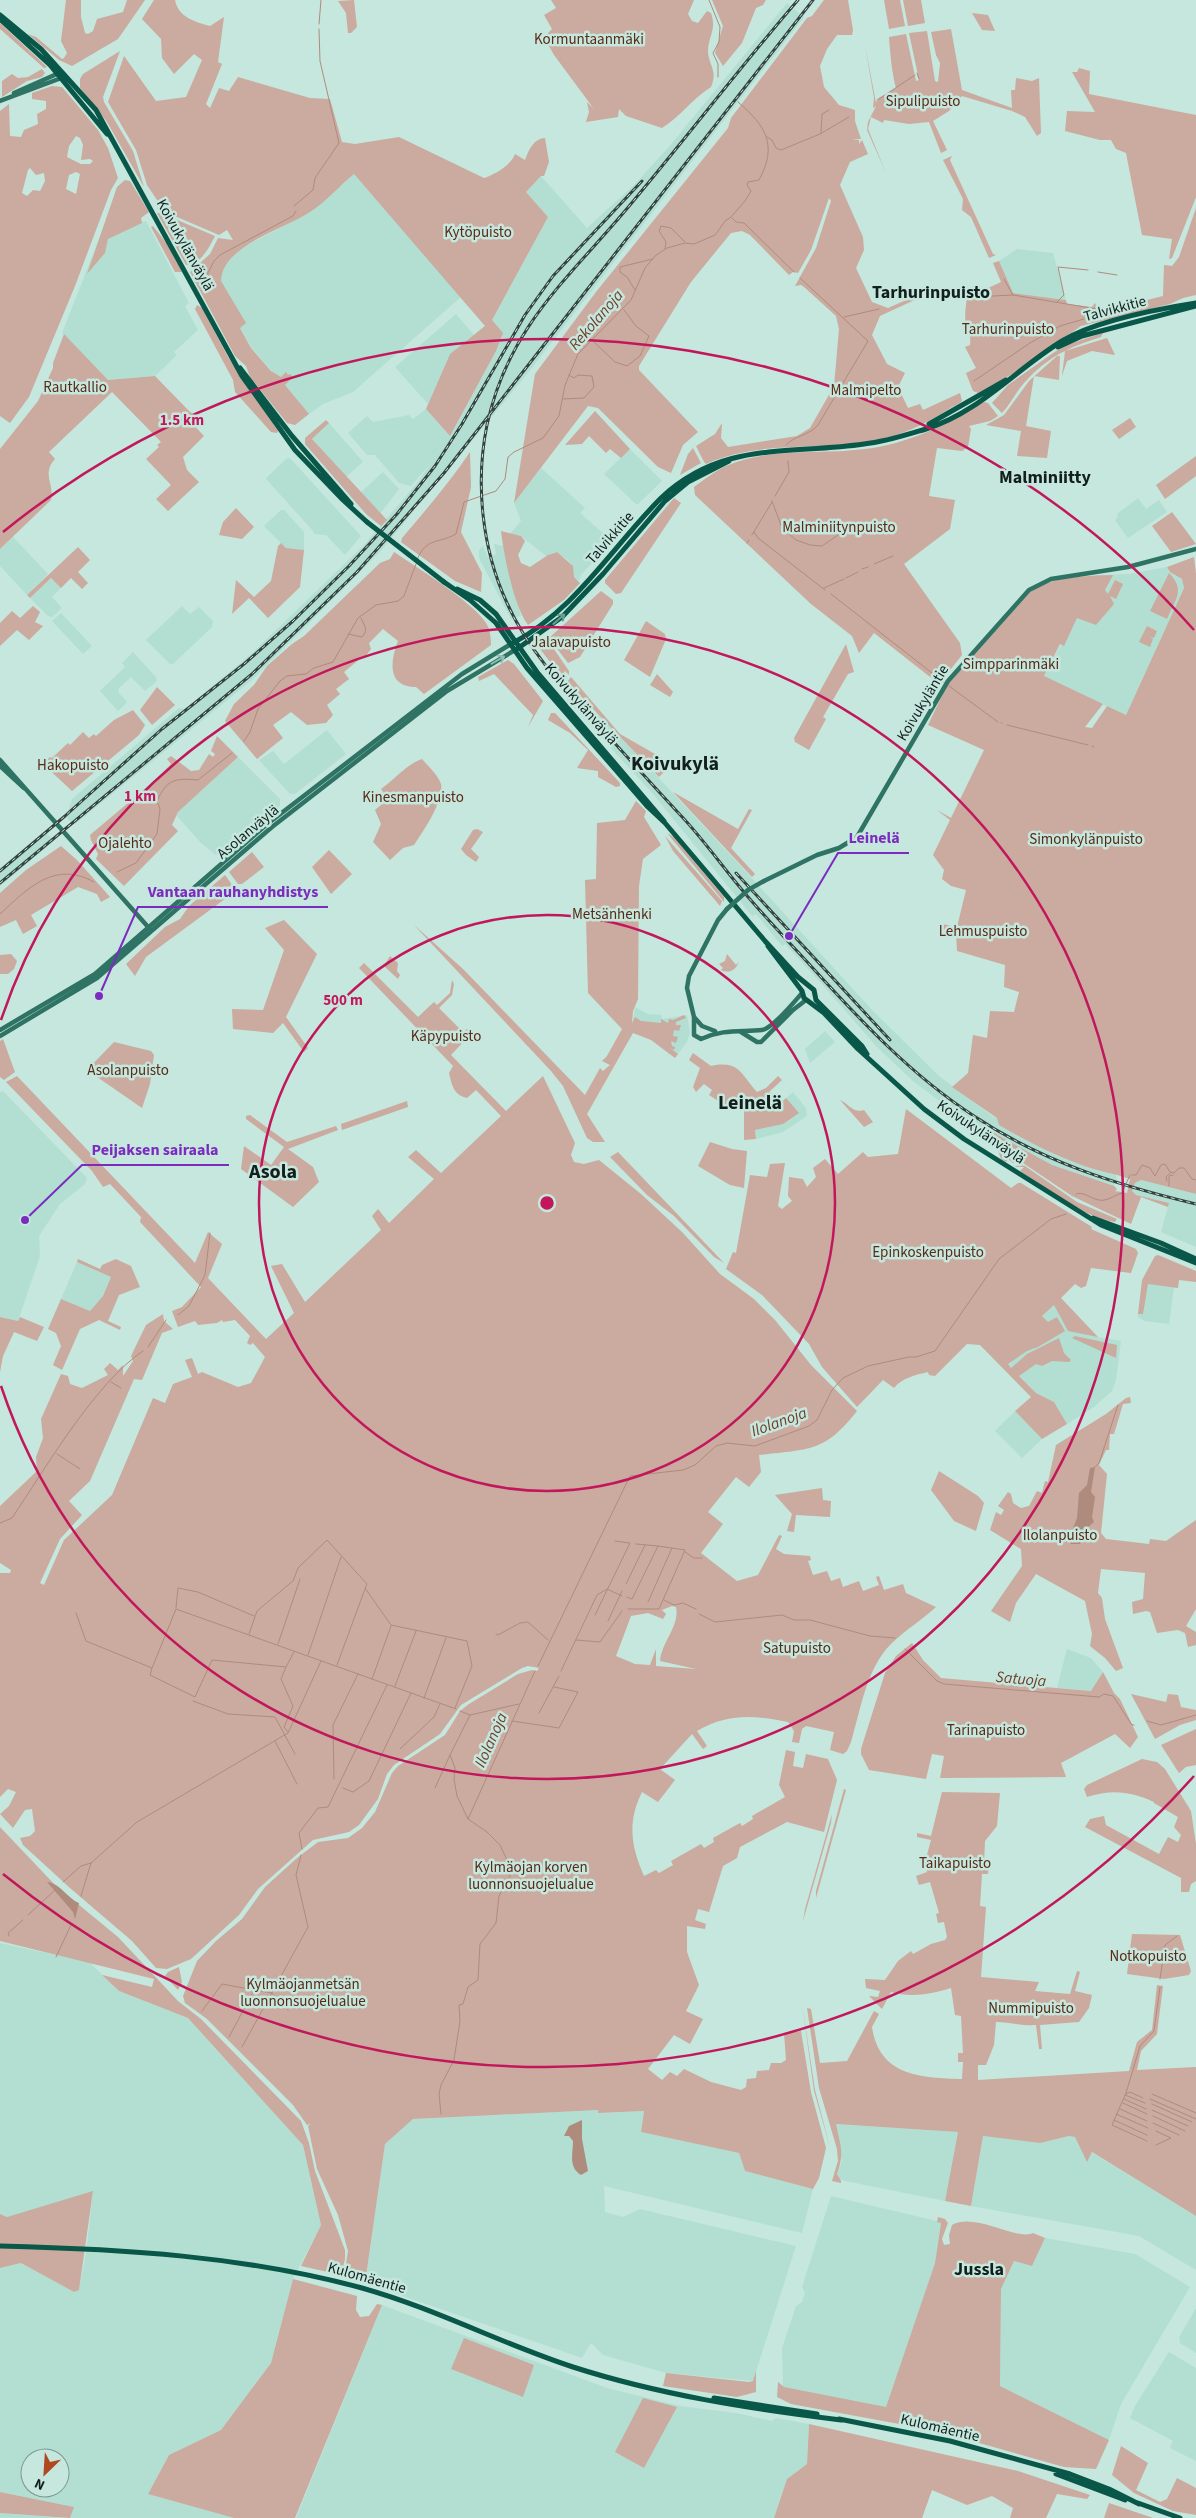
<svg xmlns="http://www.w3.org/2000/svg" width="1196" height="2518" viewBox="0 0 1196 2518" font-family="'Source Sans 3',sans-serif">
<rect width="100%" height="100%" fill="#c5e7dd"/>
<path fill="#b3dfd2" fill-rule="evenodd" d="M787 3 804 17 528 373 379 553 252 680 74 825 64 815 68 811 72 799 179 708 185 709 250 655 363 546 418 482 430 464 411 486 399 483 375 455H367L348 433 367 416 373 422 409 415 413 419 426 409 450 436 496 351 498 344 492 320 548 217 526 192 541 176 587 228 634 185 668 148Z
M354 174 461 297 353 392 323 404 309 414 251 347 206 267 310 212Z
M146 221 189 303 185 306 198 330 174 352 177 355 155 376 108 380 62 333 101 234Z
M1017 249 1053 253 1066 300 1013 293 999 261Z
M456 314 474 335 450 354 428 404 395 367Z
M329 423 363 462 346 477 312 439Z
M630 449 662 481 637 505 604 474Z
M290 458 361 536 345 555 326 535 314 534 313 531 267 480 266 478 286 459Z
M541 468 585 508 580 513 612 541 581 575 579 581 574 577 571 563 565 558 555 552 546 556 521 536 510 534 521 521 514 503Z
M383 472 399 489 380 514 360 493Z
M1138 498 1146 509 1159 500 1167 512 1128 538 1115 520 1118 517 1117 514Z
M281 510H284L304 532V550L286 548 264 526Z
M13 537 48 574 27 595 0 566V549Z
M494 544 503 546 521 616 511 619 479 558V550L483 546 488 557 496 554Z
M1167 567 1170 572 1182 579 1184 588 1126 715 1044 677 1097 575 1128 574Z
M51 578 61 588 52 597 62 608 52 617 48 616 30 598Z
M182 606 190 614 199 607 213 621 212 627 173 664H170L146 640Z
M61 613 92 646 83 654 52 621Z
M133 652 156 677 157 681 145 691 131 677 119 688 118 692 127 702 118 711 100 691 125 667 122 663Z
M573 690 616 732 749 875 872 1010 939 1076 992 1116 1113 1168 1117 1178 1114 1186 1107 1189 989 1139 913 1081 876 1046 821 983 785 944 782 946 756 914 752 916 653 794 567 700V695Z
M327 730 346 754 295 794H290L259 760 273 751 284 764Z
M238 757 280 799V806L216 855 201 843 177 816 178 812Z
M45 831 54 841 0 886V868Z
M635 1007 648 1014 661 1015 662 1019 687 1015 690 1032 687 1042 678 1054 653 1036 632 1027Z
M825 1031 835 1042 810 1063 805 1049Z
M3 1091 87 1178 85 1184 60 1204 39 1236 40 1256 18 1321 0 1317V1092Z
M793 1092 806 1108 807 1116 783 1132 756 1139 755 1130 769 1127 777 1106Z
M1141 1180 1196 1194V1247L1161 1232 1169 1203 1136 1195 1132 1192 1135 1183Z
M77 1262 111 1277 103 1296 90 1311 61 1299Z
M1149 1276 1178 1288H1174L1169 1324 1144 1321 1138 1317V1314H1142Z
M1054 1304 1098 1337 1121 1341 1116 1380 1112 1391 1094 1407 1067 1424 1054 1402 1036 1393 1008 1364 1012 1362 1042 1316Z
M1015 1411 1042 1439 1022 1458 995 1431Z
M1067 1649 1091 1658 1103 1672 1092 1691 1057 1688Z
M0 1943 89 1962 119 1991 188 2018 303 2145 321 2225 293 2279 271 2363 221 2430 169 2455 148 2494 234 2518H70L74 2507 0 2492V2268L21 2263 74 2292 79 2290 86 2253 93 2192 7 2217 0 2214ZM30 2458H60V2488H30Z
M598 2110 599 2113 644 2111 641 2132 739 2153 745 2171 813 2189 802 2233 604 2186 605 2212 623 2217 640 2209 796 2246 753 2381 666 2373 603 2355 591 2343 582 2358 365 2283 385 2144 413 2119Z
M835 2124 958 2132 945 2201 840 2180 837 2174 842 2161Z
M983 2136 1040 2143 1069 2136 1075 2137 1087 2161 1091 2152 1196 2216V2270L1139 2236 971 2206Z
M831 2196 941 2222 935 2263 886 2408 783 2387 782 2348 796 2306 802 2302 805 2293 802 2287Z
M1045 2238 1135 2254 1190 2287 1121 2404 1109 2440 1000 2386 1001 2289 1014 2261 1032 2266Z
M382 2305 607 2388 680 2406 736 2413 772 2421 776 2418 809 2424 807 2464 787 2479 774 2518H296Z
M1196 2308V2353L1180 2343 1179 2337Z
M1169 2352 1196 2368V2461L1170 2448 1173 2441 1130 2418 1135 2406Z
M0 2513 67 2518H0Z"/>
<path fill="#cbaa9f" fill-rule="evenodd" d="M66 0H81V17L85 33 88 34 93 31 97 19 123 12 127 0H145L118 39 72 66 59 60 28 34 36 37 62 59 64 58 67 53 61 41Z
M154 0H175C178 17 195 22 210 26L224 17 218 62 222 64 206 104 210 108 219 88 229 91 238 77 310 98 330 99 342 142 355 144 399 137 484 178C495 175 512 164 515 154L525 160C529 150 533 139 545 138L549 162 544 176H541L526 192 548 217 492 320 503 333 496 351 450 436 426 409 450 354 485 326 354 174C339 186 326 202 310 212 285 229 222 245 221 281L246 323 240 328 251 348 271 371 281 377 286 372 288 375 290 374 293 377 285 385 309 414 295 425 287 423 250 377 246 366 235 356 190 272 210 254 218 238 233 240 227 230 219 235 170 214V210L165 212 147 185 136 150 108 102 124 56 156 101 186 97 202 60 194 54 174 74 162 58 161 39 142 19Z
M354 0 357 27 351 33H348L346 13 338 1Z
M551 0H694L688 14 692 21 698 23 707 11 711 13C717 30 708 36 708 52 709 66 718 71 711 87 692 99 681 116 662 128L626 116 619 109 618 117 586 122 589 112 587 102 594 109 554 55 544 37 552 29 544 15 556 8Z
M712 0H766L763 5 756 8 742 43 723 66 715 53 723 26Z
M824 0H848L853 30 852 35H837L827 49 820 66 824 87 839 105 855 110V121L861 139H852L859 140V144L862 140 868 154 850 162 840 185 863 237 864 250 856 268 872 302 888 308 920 294 921 297 880 316 872 335 887 364 905 373 898 387 908 408 920 404 923 410 960 393 962 401C958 405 953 406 949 409 924 425 903 435 872 441 816 451 759 440 706 464L704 462 696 446 715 434 722 423 721 438 728 447 797 436 810 428 834 386 839 329 836 316 804 287 801 285 795 286 816 248 831 201 829 198 811 250 798 273 793 272 789 275 750 235 742 231 731 233 691 282 639 366V370L698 432 683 445 671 473 658 467 598 408 588 406 514 503 535 374 596 292 728 128 731 118 807 18 812 16Z
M884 0H900L905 26 889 29Z
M903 0H921L925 23 908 26Z
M972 13 988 15 995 31 982 30Z
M0 23 47 67 44 68 0 29Z
M951 29 962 90 1012 108 1011 90H1015L1016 78 1032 81 1039 78 1041 133 1037 136 1025 117 1012 111 962 96 949 111 933 121 947 150 941 153 929 122 909 124 884 120 883 123 871 117 868 129 886 173 867 130 868 122 876 106 873 108 874 98 865 45 876 103 877 99 896 88C892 74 890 52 889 37L906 34 916 81 919 80 909 33 927 31 935 81 938 82 940 63 936 55 931 32Z
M120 51 103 97 104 102 133 151 144 187 107 122 80 88V79L83 74Z
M1079 68 1090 71 1089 94 1196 115V197L1172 258 1169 259 1172 239 1142 235 1126 153 1116 149 1111 140H1100L1065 131 1067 111 1095 112 1072 72H1077Z
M42 69 45 73 42 77 27 81 2 97V81L12 74 18 78 28 77Z
M52 86 62 87 98 130 108 148 118 178 111 190 75 286 29 397 10 423 0 416V111L9 104 10 136 21 137 24 130 38 124 37 114 46 109V101L32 99V93ZM76 136 80 138 83 145 81 160 90 159 93 161 90 164H81L67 157 69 146ZM30 168 36 175 44 173 45 181 40 191 33 190 27 196 22 193 28 170ZM76 172 80 174 76 194 66 189 69 175Z
M952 156 950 160 993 254 996 255 989 258 971 217 962 210 963 199 943 160Z
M125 180 130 181 149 212 141 218 142 223 108 239 105 253 87 274 117 187Z
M1196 208V295L1183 298 1170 304 1081 326 1014 373 978 393 973 391 966 373 976 368 965 347 970 345C971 336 969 332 966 324 964 317 966 305 967 298L1001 282 993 263 999 261 1013 293 1066 300 1067 304 1092 307 1095 303 1099 312 1163 296 1164 265 1172 266 1179 257Z
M157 213H161L215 236C209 248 201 264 186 265Z
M153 226 167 244 182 272H175L151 227Z
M197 305 202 308 228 357 278 431 277 433 271 432 235 392 233 380 195 309Z
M1103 333 1101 337C1068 347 1042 360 1020 388 1014 396 1009 406 1002 413L992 403 1008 385 1053 353 1066 345Z
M64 334 108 380 155 376 189 411 193 414 188 419 204 436 183 457 187 470 199 482 168 511 156 499 171 485 146 459 159 447 157 445 161 442 112 392 49 452 55 459C41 474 55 485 51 500L0 549V449L38 401 53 368V363Z
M1107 338 1115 355 1092 351 1067 361 1062 376 1065 351Z
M1057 356H1060L1059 380 1034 376 1026 426 1051 431 1047 458 1017 456 1021 431 986 425 1004 415 1029 381Z
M984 402 988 403 998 416 990 421 969 426 971 429 968 447 962 451 937 448 929 496 955 500 950 529 904 564 960 643 962 655 939 684 874 633 859 653 852 636 811 604 695 495 694 487C704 480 715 471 726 466 769 447 820 455 865 449 908 444 948 424 984 402Z
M595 411 630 449 621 458 610 449 606 453 589 436 582 444 565 445Z
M1130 418 1136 427 1119 439 1112 430Z
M326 420 329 423 312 439 387 520 381 526 366 514 305 444V438Z
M693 448 701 463 680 475 688 454Z
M470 452 471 487 461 532 482 573 481 592 455 581 401 542 402 538C426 510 449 483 470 452Z
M1196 456V476L1165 499 1156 485Z
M674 498 681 503 621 593 616 594 605 583V580Z
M236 508 254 527 242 539 219 535 223 522Z
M1172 512 1196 544 1171 552 1152 526Z
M501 531 521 536 525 541 518 555 521 563 530 567 548 555 557 552 573 566 574 577 580 583 564 600 528 625C514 607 504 556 501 531Z
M281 543 286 548 304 550 300 587 268 618 249 598 232 614 236 580 254 597 271 581 278 546Z
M78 547 90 560 78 572 88 583 82 589 71 578 61 588 51 578 30 598 27 595Z
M394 552C416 567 473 602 486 623 490 629 491 638 491 645L424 694 416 687C387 687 390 661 398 641L383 629 369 643 371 649 365 657H362L344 672 349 679 336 689 340 694 327 705 333 715 326 723 307 725 291 712 273 725 283 738 257 759 225 721 234 704 254 685 267 666 292 644 304 636 380 563 390 559Z
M1194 557 1196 574V1194L1141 1180 1135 1183 1132 1191 1136 1195 1169 1203 1168 1207 1141 1197 1131 1224 1072 1196 1020 1161 1013 1163 1008 1159 1006 1162 1001 1159 998 1151 975 1135 980 1132 984 1135 994 1133 1052 1165 1114 1186 1117 1189 1115 1191 1127 1193 1130 1179C1113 1173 1097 1171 1079 1164 1051 1154 1025 1140 999 1125L997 1118 952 1087 968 1073 973 1035 987 1038 990 1011 1014 1012 1019 992 1004 987 1005 965 957 951 956 932 942 929V924L957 927 966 890 951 886 942 879 944 870 933 855 950 820 937 810 951 818 984 750 928 725 947 685 1031 591C1055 576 1085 576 1113 575L1105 590 1108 594 1115 580 1123 584 1116 599 1110 596 1114 604 1096 625 1077 618 1064 646 1060 644 1044 676 1103 704 1085 727 1092 728 1107 706 1126 715 1184 588 1182 579 1170 572 1167 567Z
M1169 573C1186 590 1175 600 1167 619L1150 611Z
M601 591 613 600V604L580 657 568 663 549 638Z
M33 606 40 612 35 622 43 626 29 640 17 630 0 646V623L12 611 20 618Z
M646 621 665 634 666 639 650 677 624 660Z
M1147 626 1157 631 1154 638 1150 637 1153 639 1150 647 1139 642Z
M547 639 569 671V675L565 671 564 672 567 677 564 680 537 645Z
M846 644 854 672 848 674 823 717 826 719 809 750 795 742 794 738Z
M508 660 514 664 543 701 528 727 533 715 494 674 479 681 478 677Z
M657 674 673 692 670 697 650 685Z
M571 677 620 734 669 762 671 765 659 777 567 682Z
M157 687 175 705 152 725 140 710Z
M133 710 145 725 139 735 72 791 43 764 50 757 52 758 68 743 70 745 83 732 89 738 94 734 96 736 114 720Z
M551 713H555L620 783V786L616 787 598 777V771L577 768 588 750 570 733 548 720Z
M217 736 238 757 178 812 172 825 178 831 124 886 96 859 98 854 91 840 90 835 154 781 171 764 167 759 171 756 191 771 199 770 209 754 213 757 215 754 211 751Z
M422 759C428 766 438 775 441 784 445 800 422 833 414 845L403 848 390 860 373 842 381 824 375 810 388 799 381 789C395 779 407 764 422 759Z
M673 792 738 829 749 809 752 810 731 848 755 874 752 877Z
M636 801 646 811 644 817 661 845 643 859 639 886 638 999 633 1011 632 1023 635 1017 641 1021 661 1023V1019L668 1023 669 1019 673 1020 684 1015 686 1018 676 1022V1025H681L679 1031 674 1030 673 1036 678 1037 676 1043 671 1041 672 1046 675 1047 674 1050 670 1048 678 1054 675 1058 651 1040 633 1033 587 1114 605 1142H593L587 1138 563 1086 551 1071 414 925 463 969 585 1095 600 1068 603 1071 610 1065 602 1061 607 1056 622 1029 588 993 585 880 596 879 597 823 625 820Z
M477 829 483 832 471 849 479 857 476 862 466 855 461 849 473 830Z
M667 833 675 838 724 897V902Z
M665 836 722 901 720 906 673 851Z
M61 846 78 861 110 897 101 902 97 894 78 887 31 915 37 926 23 934 16 920 0 927V893L26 870Z
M329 850 352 874 331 894 312 867Z
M252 852 264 867 242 884H238L229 872Z
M225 875 235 889 233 893 146 957 135 976 126 964 165 927 180 919 189 906Z
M284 920 317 954 286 1017 308 1048 304 1052 283 1023 273 1033 233 1029 232 1009 263 1010 284 950 265 928Z
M11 954 17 961 14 969 8 974H0V955Z
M727 954 736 965 739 962C736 970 729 974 721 970L723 968 719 964 725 961Z
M390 956 398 963 397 971 400 975 398 979 384 966Z
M364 963 418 1017 434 1002 437 1005 450 993 452 980 454 984 452 995 439 1008 463 1032 467 1029 471 1030 466 1035 468 1037 451 1055 506 1111 543 1076 575 1143 571 1155 574 1162 584 1164 599 1160 641 1194 683 1233 720 1274 754 1299 775 1320 811 1365 857 1411C824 1453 809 1449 759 1455L761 1472 749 1487 736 1477 708 1512 723 1524 701 1553 737 1581 758 1575 779 1535 782 1536 776 1549 784 1554 810 1556 811 1560 808 1561 813 1575 827 1571 831 1581 840 1578 843 1587 859 1581 863 1591 879 1585 876 1577 879 1576 884 1590 903 1584 906 1593 936 1607C922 1620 905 1630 891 1644 866 1669 861 1709 851 1742L847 1751 843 1754 830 1750 834 1732 806 1726 802 1729 799 1743 792 1742 794 1731 788 1722C755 1715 727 1713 697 1731L707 1746 703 1749 692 1734 660 1769 675 1780 658 1802 642 1792C627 1822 631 1847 644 1876L656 1870 659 1873 673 1865 671 1861 701 1844 704 1848 714 1842 713 1838 740 1823 742 1826 753 1819 752 1816 785 1797 779 1785 786 1750 795 1752 793 1766 803 1768 806 1754 828 1759 837 1780 824 1832 787 1822 740 1847 737 1858 723 1866 709 1912 698 1909 695 1920 706 1924 705 1929 687 1926V1952L699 1985 686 2011 703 2019 690 2044 674 2035 648 2069 662 2080 670 2072 677 2076 684 2069 711 2082 741 2090 746 2087 747 2079 756 2078 757 2071 769 2070 771 2063H781L786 2060 784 2033 801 2031 811 2092 826 2148 819 2178 813 2189 745 2171 739 2153 641 2132 644 2111 598 2113V2110L413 2119 385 2144 365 2283 344 2276 348 2251 338 2215 317 2169 308 2126 311 2124 307 2125 293 2105 207 2019 185 2003 183 1996 197 1961 216 1941 242 1919 265 1887 297 1858 318 1842 348 1838 362 1828 375 1812 392 1773 398 1766 445 1735 460 1711 469 1704 518 1674 532 1670 537 1671 539 1668 528 1666 522 1668 461 1705 440 1734 394 1765 387 1774 378 1799 359 1825 349 1832 313 1840 258 1889 239 1915 191 1959 167 1969 156 1968 132 1941 70 1888 23 1845 20 1838 30 1836 35 1831 32 1809 25 1810 13 1828 0 1814 9 1806 16 1792 8 1789 0 1797V1573H10L11 1570 0 1563V1506L37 1471 36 1457 43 1438 41 1419 61 1374 68 1376 70 1384 82 1388 108 1375 104 1369 110 1363 118 1370 123 1365V1376L133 1361 131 1356 146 1325 163 1314 164 1321 173 1329 162 1333 142 1380 134 1379 90 1481 69 1501 82 1515 60 1539 40 1583 44 1585 64 1540 112 1495 153 1398 165 1403 173 1384 192 1377 185 1360 192 1358 198 1374 202 1372 238 1387 251 1383 265 1357 253 1343 250 1345 247 1343 250 1336 235 1320 223 1322 222 1320 217 1323 198 1325 195 1321 178 1327 172 1311 182 1307 201 1287 140 1222 141 1217 110 1184 103 1187 92 1171 6 1082 17 1076 195 1263 208 1232 222 1244 208 1278 266 1339 294 1313 271 1266 282 1264 305 1302 381 1230 372 1216 378 1209 389 1223 434 1179 408 1157 416 1150 441 1173 501 1116 476 1090 467 1098C454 1095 452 1086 449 1073L453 1066 359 968ZM672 1606 676 1607C680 1626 662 1641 660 1661L696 1669 656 1666V1649L650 1665 635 1664 616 1656 631 1616 648 1613 663 1619 666 1614 662 1610Z
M3 1039 15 1072 4 1080 0 1077V1041Z
M114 1042 151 1051 154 1055 150 1084 142 1108 87 1070Z
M693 1053 711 1066C739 1060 740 1073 757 1092L766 1088 778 1076 782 1080 769 1092 778 1095 777 1106 786 1098 799 1113 783 1124 755 1130 756 1139 744 1140V1111L726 1106 709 1095 712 1090 704 1084 696 1092 693 1087 700 1068 689 1060Z
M840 1100C848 1103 853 1114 864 1110L873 1122 864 1127Z
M407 1101 408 1107 342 1130 341 1124Z
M906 1109 1011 1188 1018 1183H1021L1092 1227 1091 1229 1136 1249 1138 1253 1131 1273 1091 1268 1086 1286 1081 1288 1075 1284 1061 1298 1098 1337 1068 1331 1054 1305 1042 1316 1048 1322 1057 1317 1065 1331 1038 1347 1027 1351 1008 1364 1011 1368 1027 1354 1059 1338 1064 1353 1071 1360 1069 1362 1052 1361 1042 1366 1036 1364 1019 1376 1036 1393 1054 1402 1067 1424 1042 1439 1015 1411 1031 1397 980 1345 967 1344 935 1376 929 1375 928 1372C915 1375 902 1378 894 1388L883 1380 857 1407 822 1367 809 1344 762 1295 726 1269 733 1252 736 1253 750 1175 767 1177 770 1164 785 1163 778 1206 782 1209 792 1201 788 1196 789 1177 803 1179 807 1187 816 1177 813 1168 825 1159 838 1174 863 1152 868 1157 898 1154Z
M250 1115 287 1142 336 1126 338 1130 288 1149 313 1167 319 1182 293 1207 241 1169 244 1146 271 1165 284 1147 246 1119V1116Z
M710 1142 732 1149 747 1151 744 1188 730 1185 698 1166Z
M618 1152 724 1263 714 1257 674 1216 647 1195 610 1157Z
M1020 1165 1025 1166 1077 1202 1117 1219 1115 1222C1081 1216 1049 1190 1020 1171L1024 1167H1014Z
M1158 1255 1196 1271V1282L1179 1280 1178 1288 1148 1284 1143 1314H1138L1142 1280 1155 1256Z
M78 1259 100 1269 102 1265 116 1259 131 1266 140 1287 119 1295 108 1321 121 1327 120 1330 99 1320 80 1329 62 1370 53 1365 61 1346 56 1333 48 1329 61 1299 90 1311 103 1296 111 1277 77 1262Z
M0 1317 18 1321 20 1317 44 1327 37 1341 14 1332 3 1356 0 1372Z
M1075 1336 1117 1345 1116 1358 1072 1338Z
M1130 1397 1131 1403 1123 1404 1114 1434H1110L1109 1450H1106L1099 1465 1107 1474 1101 1533 1106 1539 1149 1544 1150 1539 1166 1541 1196 1520V1609L1186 1626 1196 1632V1645L1188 1647 1185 1633 1178 1630 1157 1633 1150 1612 1146 1611 1133 1614 1132 1602 1143 1599 1145 1573 1101 1569 1098 1593 1102 1598 1105 1619 1123 1668 1116 1671 1105 1658 1090 1646 1092 1634 1085 1601 1036 1574 1016 1603 1010 1622 991 1611 1022 1566 1021 1549 990 1530 996 1512 1001 1515 1004 1510 998 1506 1008 1492 1011 1494 1013 1503 1021 1508 1029 1506 1037 1491 1042 1493 1045 1481 1048 1482 1056 1445 1106 1414 1126 1398Z
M939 1471 978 1496 984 1503 976 1531 954 1521 931 1490Z
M822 1488 823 1500 831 1501 830 1517 796 1515 794 1532 787 1531 792 1514 775 1495Z
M912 1643 923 1660 941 1678 1091 1691 1103 1672 1114 1693 1120 1699 1138 1737 1130 1748 1115 1734 1061 1763 1066 1777 940 1778 944 1756 932 1754 926 1779 869 1770 861 1754V1749L885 1673 896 1656Z
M1131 1694 1166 1702 1168 1694 1178 1695 1181 1707 1196 1710V1720L1180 1725 1155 1739Z
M1196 1729V1765L1186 1767 1179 1773 1161 1745Z
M1142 1759 1157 1762 1165 1769 1191 1811 1196 1844V1881L1191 1884 1189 1892H1181V1878L1085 1827 1090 1819 1104 1816 1106 1825 1159 1854 1168 1837 1178 1842 1181 1835 1174 1827 1178 1817 1154 1803V1802C1131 1791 1111 1789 1087 1797L1084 1789 1087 1785Z
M844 1789 846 1790 816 1898V1891Z
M942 1792 1000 1793 997 1826 985 1841 984 1864 989 1865 988 1874H982L980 1906 986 1907 981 1977 1039 1982 1035 1991 1070 1994 1077 1971 1080 1972 1075 1991 1092 1995 1089 2008 1079 2022 1040 2025 1042 2049H1039L1036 2025C1022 2026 1010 2022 996 2022L994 2045 986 2065H978V2080L1129 2071 1137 2042 1152 2030 1157 1985 1163 1986 1157 2034 1141 2051 1137 2070 1196 2067V2216L1092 2152 1087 2162 1075 2137 1069 2136 1040 2143 983 2136 971 2206 945 2201 958 2132 836 2124C840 2145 845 2152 837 2174L841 2181V2183L832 2181 838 2161 837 2149 819 2088 807 2008 811 2009 820 2063 847 2061 874 2011 879 2014 872 2027C879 2076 921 2078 962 2079L963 2062H958V2053H963L961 2016 955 2015 951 1988C931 1994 911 1998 891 1992L882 2009 869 1996 878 1997 880 1991 866 1988 865 1979 885 1980 898 1961 911 1951 913 1954 931 1944 945 1940 947 1937 944 1922 938 1923 936 1914 939 1913 930 1882 919 1885 916 1876 927 1872 925 1862 931 1840 917 1837V1833L931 1836Z
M832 1814 831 1823 803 1921 805 1909Z
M0 1827 56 1886 118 1937 178 2001 201 2019 301 2121 309 2143 315 2171 345 2250V2259L341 2275 301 2266 321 2225 303 2145 188 2018 119 1991 102 1975 152 1987 154 1979 0 1941Z
M1132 1934 1180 1935 1191 1971 1189 1975 1164 1979 1127 1974Z
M179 1967 182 1982 178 1990 165 1976 168 1972Z
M802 2003 815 2090 830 2147 814 2091Z
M93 2191 79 2290 74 2292 21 2263 0 2268V2214L7 2217Z
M938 2217 945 2219 948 2223 942 2239 944 2245 950 2244 949 2235 952 2225C976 2212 1015 2241 1033 2233L1045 2238 1032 2266 1014 2261 1001 2289 1000 2386 1109 2440 1096 2469 1064 2467 937 2431 791 2404 777 2397 778 2382 784 2387 886 2407 935 2263 941 2223 937 2222Z
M293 2279 357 2296 356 2310 360 2317 369 2316 377 2304 382 2305 295 2518H234L148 2494 169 2455 221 2430 271 2363Z
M464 2338 534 2365 523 2397 451 2369Z
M756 2371V2392L737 2397 663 2386 666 2373 749 2382 753 2381Z
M643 2398 677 2407 644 2468 615 2452Z
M809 2424 1018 2471 1090 2495 1087 2499 1057 2494 1046 2518H1010L1013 2508 992 2496 967 2505 932 2490 922 2518H774L787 2479 807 2464Z
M1121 2446 1148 2463 1136 2490 1160 2502 1167 2499 1177 2478 1196 2488V2515L1173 2511 1134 2493 1112 2475Z
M0 2492 74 2507 70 2518 0 2513Z
M1109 2503 1153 2518H1104Z"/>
<path fill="#af8b7e" d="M1095 1467 1091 1492 1095 1497 1092 1517 1094 1522 1086 1529 1080 1544H1071L1069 1539 1077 1518 1079 1493 1087 1485 1090 1468Z
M47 1882C60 1883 67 1898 79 1903L75 1919 73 1912Z
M582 2120V2139L588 2171 581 2175C568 2167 573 2154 573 2141L569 2136H564L569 2126Z"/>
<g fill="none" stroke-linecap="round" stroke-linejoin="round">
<path stroke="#af8b7e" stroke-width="1" d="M709 0 720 27 719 42 713 53 718 64V77
M319 24 321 0
M917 73 919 79
M879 99 915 75
M821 133 822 114 829 110
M767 137 772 140 776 148 781 150 820 134 849 117
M294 206 313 190 315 178 339 143 320 61 319 29
M732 218 736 222 744 223 794 272
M665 249 666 242 659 231 661 226 671 228 685 242
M1098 272 1117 275
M1004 279 1013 295
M195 282 207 275 214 261 220 255 293 216 296 211
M635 290 627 277 620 272V267L653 259
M973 297 1013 295 1097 309
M1057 302 1064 295 1058 267 1088 270
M844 317 879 309
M592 340 615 362 627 366 640 356 649 336 636 326 624 310
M974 381 1030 343 1060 326 1084 319
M563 399 584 398 594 387 592 376 578 375 574 378 569 375
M786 445C794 436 810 435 818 425L868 341 800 278
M775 496 789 472 788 461
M772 501 782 528 796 540 810 545 822 546 844 531
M848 529 860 523 867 525 884 526
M754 532 758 538 825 590
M752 535 772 502
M747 543 749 540
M417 560C426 537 438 544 456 534L464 502 496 491 505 479 508 457 514 452 543 438 559 416 565 385 578 354 631 300 645 268 655 256 667 248 685 243 694 244 715 235 726 220 730 218 745 201 751 191 747 185 748 182 759 180C778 145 766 126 738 102
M874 564 893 556
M862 569 868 567
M846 578 858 572
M824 588 844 579
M831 594 941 680
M348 634 362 637C369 630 364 625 361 618
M943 682H944
M949 686 998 722
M1001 723H1002
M1007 725 1088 745
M244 741 250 732 258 709 280 681 287 676 306 674 314 668 333 662 358 618 376 605 398 601 404 596 416 564
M1092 746 1094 747
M117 872 136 863 157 834 160 809 157 801C167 779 175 778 198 780L232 753
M0 914C28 888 55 860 94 882
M1132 1175H1136L1142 1165 1150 1168 1155 1176 1161 1165 1165 1164 1170 1172 1174 1173 1179 1168H1184L1192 1179 1196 1180
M1167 1181 1166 1177 1170 1173
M1169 1186V1176L1173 1175
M1076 1194C1084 1191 1091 1199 1099 1200 1106 1202 1115 1195 1122 1193L1130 1175
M178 1315 189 1306 205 1275 210 1233
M148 1347 166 1320
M111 1382 121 1388
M57 1454 80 1469
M1095 1467 1099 1463 1118 1405
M0 1523 12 1518C45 1469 95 1383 143 1351
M615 1541 629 1543
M636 1544 658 1546
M685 1552 694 1558H702
M626 1584 645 1545
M627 1597 632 1599 658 1546 685 1550 659 1609H628
M664 1600 674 1605 683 1603 696 1609
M648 1602 672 1548
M176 1608 178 1588 198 1592 254 1616
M76 1613 86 1641 152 1668 176 1609 456 1709
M699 1614 715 1622 782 1615 794 1620H810L870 1636 895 1638
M595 1615 630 1543
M608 1621 622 1591
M249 1634 257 1611 293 1581 298 1568 327 1540 367 1584 365 1588 391 1625 467 1641 472 1666 455 1708
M496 1634 498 1635 520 1623 528 1622 548 1640
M576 1640 600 1642 622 1611
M278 1644 300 1579
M905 1649 937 1681 944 1684 1099 1697 1104 1694 1113 1696 1132 1725H1134
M308 1655 341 1557
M337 1665 365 1589
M538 1666 630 1476 683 1470 695 1465 716 1446 727 1443 755 1446 809 1426 817 1420 832 1390 843 1378 868 1366 909 1357H916L935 1351 999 1259 1051 1219 1066 1214
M286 1667 281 1679 293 1706 284 1727 288 1732
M152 1668 150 1675 195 1697 212 1660 286 1667 294 1652
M561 1671 597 1595 607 1589 622 1596
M372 1679 391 1626
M395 1686 416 1631
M424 1698 446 1638
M193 1701 228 1714 275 1717 295 1754
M460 1711 470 1715 519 1704
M539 1713 559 1676
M512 1721 559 1728 578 1692 554 1687
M1147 1721 1161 1725 1196 1715
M275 1741 297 1784
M400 1749 434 1717 440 1704
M334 1779 333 1725 358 1674
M343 1788 353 1792 369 1781 411 1693
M435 1788 450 1755
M468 1819 535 1671
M302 1849 299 1833 318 1808 328 1807 387 1685
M63 1882 81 1866 91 1863
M81 1896 91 1863 137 1822 288 1733 321 1661
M28 1915 55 1890
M9 1936 8 1933 23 1920
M56 1957 71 1925
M1160 1979 1165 1945 1177 1936
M202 2011 222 1984 254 1990
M229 2037 254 1990 272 1993 288 2010
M242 2047 308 1927 296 1875 301 1855
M1126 2094 1130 2092 1143 2098
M1152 2094 1196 2113
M1125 2095 1145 2103
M1124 2099 1146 2109
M1150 2099 1196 2119
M1123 2103 1147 2114
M1152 2104 1192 2122
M1120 2109 1147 2121
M1152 2110 1188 2126
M441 2114 439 2094 441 2085 454 2060 460 2021 459 2005 463 2004 468 1987 478 1980 480 1944 496 1923 499 1896 510 1876 507 1860 500 1845 487 1832 468 1819 457 1796 454 1779 455 1768 450 1755 470 1715
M1116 2114 1148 2128
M1153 2116 1185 2131
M1114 2120 1147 2135
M1153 2123 1179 2135
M1147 2141 1112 2125 1126 2093 1140 2046 1154 2031 1160 1987
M1156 2145 1171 2138 1156 2131"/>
<path stroke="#2f7364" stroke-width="4.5" d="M14 93 59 73
M0 101 64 77
M0 760 149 928
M0 766 24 788
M764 881 817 855 839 848 857 837 948 681 1029 590 1051 579 1128 567 1196 549
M727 909 718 920 689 976 687 988 694 1017V1035L701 1039C723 1029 739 1032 762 1030 772 1029 795 1001 802 993
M694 1017 702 1026 715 1031
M0 1030 95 974 266 825 462 674 511 644
M741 1032 757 1042H761L793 1010 806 1000
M0 1036 97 978 272 827 447 691 515 650"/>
<path stroke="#095749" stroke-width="5" d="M0 15 41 49 96 110 242 376 295 450 343 500 367 522
M0 19 50 65 107 134
M1058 347 1082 336 1196 306
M240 368 292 436 351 504
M929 424 1006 380
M444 582 470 600 496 623 527 668 648 807 665 823 765 941 798 977 814 990 816 1000 862 1046 867 1054
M457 589 480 600 496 614 537 672 664 821
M511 644C575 611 612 547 661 498 723 440 789 455 864 444 885 442 906 435 926 429 980 412 1016 369 1062 341 1095 321 1158 309 1196 303
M517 649 562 617 603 574 665 501 688 482 729 461
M768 946 802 991
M802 991 804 998 824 1013 858 1049 924 1109 964 1139 1101 1225 1196 1263
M1093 1218 1161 1243 1196 1259
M0 2246C122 2249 244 2256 362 2288 434 2308 502 2344 573 2367 660 2395 751 2409 841 2420
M714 2398 817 2414
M839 2419 950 2441 1070 2474 1109 2489 1139 2504
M1056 2474 1125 2500
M1138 2503 1180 2518"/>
<g stroke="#33433f" stroke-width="3">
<path id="rail" d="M798 0C742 65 690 133 635 199 573 275 509 323 487 425 475 483 482 549 507 603 528 651 566 690 601 728 629 759 657 790 685 820 704 841 720 863 738 885 760 912 785 938 810 965 860 1020 911 1075 974 1116 1043 1162 1117 1185 1196 1204
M0 871 65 816 162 729 244 664 293 621 349 566 397 514 435 466 462 424 525 315 553 276 642 181
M736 873 890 1040
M0 883 252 674 357 572 444 473 813 0"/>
</g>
<use href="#rail" stroke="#c5e7dd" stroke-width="1" stroke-dasharray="4" stroke-linecap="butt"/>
<path stroke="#2f7364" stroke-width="4.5" d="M727 909 748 890 764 881"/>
<path stroke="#095749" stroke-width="5" d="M367 522 444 582"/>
</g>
<defs><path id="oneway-shaft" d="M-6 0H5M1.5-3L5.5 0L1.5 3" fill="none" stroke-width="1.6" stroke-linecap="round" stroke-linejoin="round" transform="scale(1.25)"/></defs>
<use stroke="#679f93" href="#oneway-shaft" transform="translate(559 619) rotate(-41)"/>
<use stroke="#90beb3" href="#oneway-shaft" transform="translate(498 660) rotate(-30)"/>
<g fill="none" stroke="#c2185b" stroke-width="2.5">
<circle cx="547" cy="1203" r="288"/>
<path d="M1 1020A576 576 0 1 1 1 1386"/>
<path d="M1194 1776A864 864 0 0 1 3 1874M3 532A864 864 0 0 1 1194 630"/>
</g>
<g text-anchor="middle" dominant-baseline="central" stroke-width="5" stroke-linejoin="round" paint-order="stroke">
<g font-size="15" fill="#5a2917" stroke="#c5e7dd">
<text x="589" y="39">Kormuntaanmäki</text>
<text x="923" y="101">Sipulipuisto</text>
<text x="478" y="232">Kytöpuisto</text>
<text x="1008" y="329">Tarhurinpuisto</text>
<text x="75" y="387">Rautkallio</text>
<text x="866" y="390">Malmipelto</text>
<text x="839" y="527">Malminiitynpuisto</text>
<text x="571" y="642">Jalavapuisto</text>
<text x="1011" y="664">Simpparinmäki</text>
<text x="73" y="765">Hakopuisto</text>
<text x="413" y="797">Kinesmanpuisto</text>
<text x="1086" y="839">Simonkylänpuisto</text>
<text x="125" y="843">Ojalehto</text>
<text x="612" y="914">Metsänhenki</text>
<text x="983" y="931">Lehmuspuisto</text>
<text x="446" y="1036">Käpypuisto</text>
<text x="128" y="1070">Asolanpuisto</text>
<text x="928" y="1252">Epinkoskenpuisto</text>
<text x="1060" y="1535">Ilolanpuisto</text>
<text x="797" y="1648">Satupuisto</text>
<text x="986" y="1730">Tarinapuisto</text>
<text x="955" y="1863">Taikapuisto</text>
<text x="531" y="1867">Kylmäojan korven<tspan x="531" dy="17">luonnonsuojelualue</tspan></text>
<text x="1148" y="1956">Notkopuisto</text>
<text x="303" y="1984">Kylmäojanmetsän<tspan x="303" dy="17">luonnonsuojelualue</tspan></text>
<text x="1031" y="2008">Nummipuisto</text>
</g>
<g font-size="15" fill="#131f1c" stroke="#c5e7dd">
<text transform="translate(185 245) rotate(61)">Koivukylänväylä</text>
<text transform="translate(1115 309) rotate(-15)">Talvikkitie</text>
<text transform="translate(610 538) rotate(-49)">Talvikkitie</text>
<text transform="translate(923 703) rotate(-59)">Koivukyläntie</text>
<text transform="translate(581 704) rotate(49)">Koivukylänväylä</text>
<text transform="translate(248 832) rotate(-40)">Asolanväylä</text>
<text transform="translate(981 1132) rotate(34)">Koivukylänväylä</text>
<text transform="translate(367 2278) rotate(16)">Kulomäentie</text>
<text transform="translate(940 2428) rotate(13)">Kulomäentie</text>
</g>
<g font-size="16" font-style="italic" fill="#703d2b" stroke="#c5e7dd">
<text transform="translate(596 320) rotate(-49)">Rekolanoja</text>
<text transform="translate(779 1422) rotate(-20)">Ilolanoja</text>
<text transform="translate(1021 1679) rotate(5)">Satuoja</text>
<text transform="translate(491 1740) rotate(-66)">Ilolanoja</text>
</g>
<g font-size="18" font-weight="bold" fill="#131f1c" stroke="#c5e7dd">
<text x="931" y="292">Tarhurinpuisto</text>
<text x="1045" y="477">Malminiitty</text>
<text x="979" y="2269">Jussla</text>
</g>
<g font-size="20" font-weight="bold" fill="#131f1c" stroke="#c5e7dd">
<text x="675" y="764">Koivukylä</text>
<text x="750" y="1103">Leinelä</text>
<text x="273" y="1172">Asola</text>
</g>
</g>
<circle cx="547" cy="1203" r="8" fill="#c2185b" stroke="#c5e7dd" stroke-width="2.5"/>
<g font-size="15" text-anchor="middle" font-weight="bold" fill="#c2185b" stroke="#c5e7dd" stroke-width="5" stroke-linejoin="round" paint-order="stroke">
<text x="182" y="425">1.5 km</text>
<text x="140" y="801">1 km</text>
<text x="343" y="1005">500 m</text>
</g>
<path fill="none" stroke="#7b2cbf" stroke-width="2" d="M789 936L838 853H909M99 996L138 907H328M25 1220L82 1165H229"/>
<g fill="#7b2cbf" stroke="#c5e7dd" stroke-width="2">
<circle cx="789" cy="936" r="5"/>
<circle cx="99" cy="996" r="5"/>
<circle cx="25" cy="1220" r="5"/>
</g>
<g font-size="16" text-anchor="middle" font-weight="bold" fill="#7b2cbf" stroke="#c5e7dd" stroke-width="5" stroke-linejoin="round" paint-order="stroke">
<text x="874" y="843">Leinelä</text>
<text x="233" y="897">Vantaan rauhanyhdistys</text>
<text x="155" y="1155">Peijaksen sairaala</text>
</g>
<g transform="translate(45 2473) rotate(205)"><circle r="24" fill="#c5e7dd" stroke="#7e9790"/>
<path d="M0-4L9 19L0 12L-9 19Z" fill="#b04920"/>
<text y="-8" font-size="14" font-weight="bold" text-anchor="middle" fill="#131f1c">N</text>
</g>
</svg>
